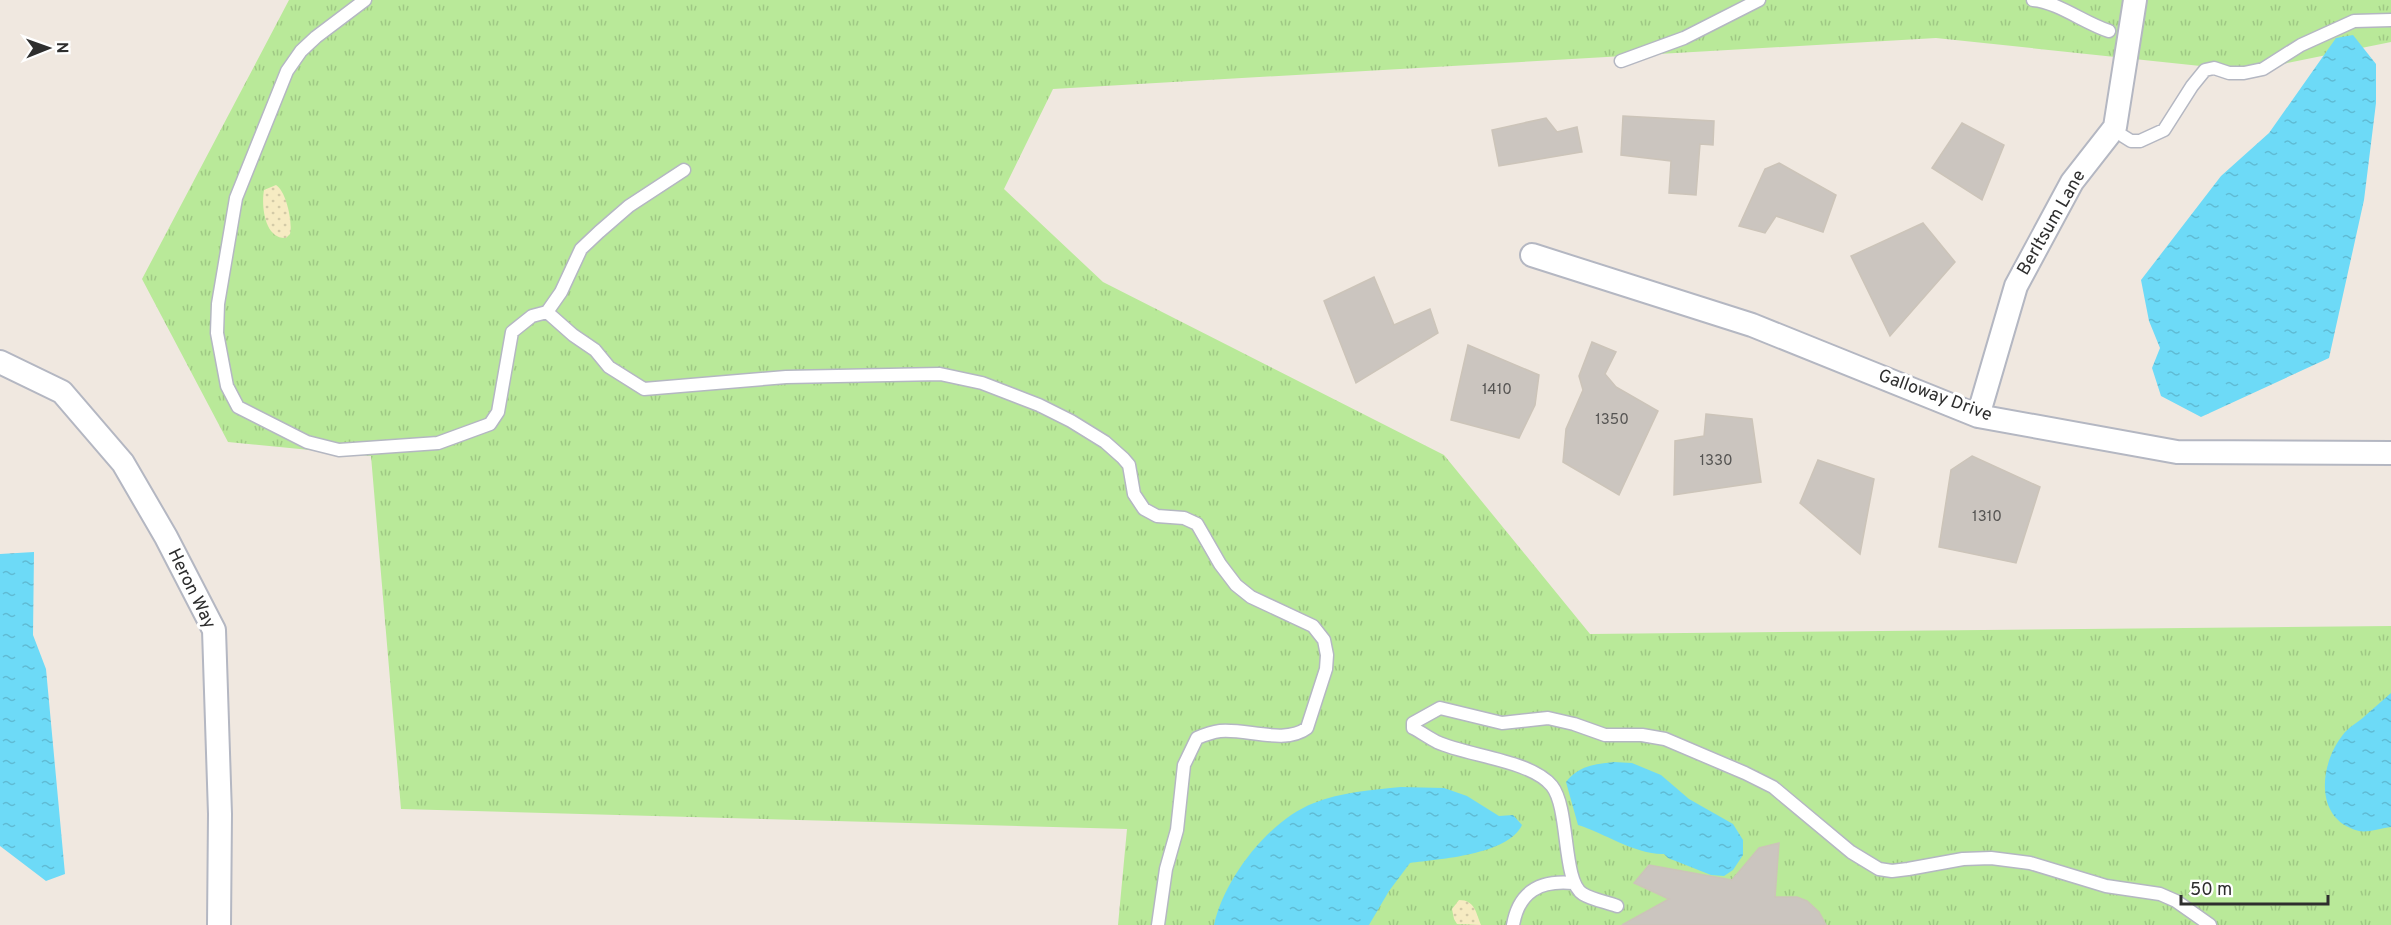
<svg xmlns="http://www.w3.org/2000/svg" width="2391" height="925" viewBox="0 0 2391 925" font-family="Overpass,sans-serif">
<defs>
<pattern id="grass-tufts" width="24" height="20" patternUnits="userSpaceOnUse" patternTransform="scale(1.5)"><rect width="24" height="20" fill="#b9e999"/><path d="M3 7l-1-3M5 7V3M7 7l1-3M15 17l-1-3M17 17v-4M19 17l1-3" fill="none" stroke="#9fc884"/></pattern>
<pattern id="sand-dots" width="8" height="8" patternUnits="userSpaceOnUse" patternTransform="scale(1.5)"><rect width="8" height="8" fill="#f6ebc2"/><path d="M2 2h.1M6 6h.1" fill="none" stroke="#d3caa7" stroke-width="1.8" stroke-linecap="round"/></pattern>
<pattern id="water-ripples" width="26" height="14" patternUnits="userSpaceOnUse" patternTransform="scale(1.5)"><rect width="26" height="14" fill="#6ddaf7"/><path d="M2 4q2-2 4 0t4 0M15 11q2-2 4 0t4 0" fill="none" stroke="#5fbbd4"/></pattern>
</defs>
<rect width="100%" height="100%" fill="#f0e8e0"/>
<path fill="url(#grass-tufts)" d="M289 0H2391V42L2248 71 1936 38 1053 89 1004 189 1103 282 1444 455 1590 634 2391 626V925H1118L1127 829 401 809 371 456 228 442 142 279Z"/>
<path fill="url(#sand-dots)" d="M276 185C286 191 293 222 290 234L286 238C265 239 261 207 264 190Z
M1459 900C1475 900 1476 913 1481 925L1457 924 1454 919 1452 909Z"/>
<path fill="url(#water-ripples)" d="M2353 35 2376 64V103L2364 200 2329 358 2201 417 2161 396 2152 368 2160 348 2149 321 2141 280 2221 176 2269 133 2336 38Z
M34 552 33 635 46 669 65 874 46 881 0 846V554Z
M2391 693V827C2382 828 2367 833 2359 831 2313 820 2320 764 2342 736 2349 726 2358 723 2366 715 2374 708 2383 700 2391 693Z
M1614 762 1632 763 1661 775 1689 799 1733 824 1743 840V855L1733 870 1724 876 1711 875 1668 858 1664 854C1636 855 1604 833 1578 825L1566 782C1578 766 1595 764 1614 762Z
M1401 787 1444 788 1467 796 1499 816 1513 815 1522 825C1508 855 1439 859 1410 863L1389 891 1369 925H1214C1224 879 1269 820 1314 803 1341 792 1372 790 1401 787Z"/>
<path fill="#cbc5bf" stroke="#ccc4b9" stroke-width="1.5" d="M1623 116 1714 121 1713 145 1700 144 1696 195 1669 193 1671 161 1621 155Z
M1546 118 1557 132 1577 127 1582 152 1499 166 1492 130Z
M1962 123 2004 145 1982 200 1932 168Z
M1779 163 1836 195 1823 232 1776 216 1765 233 1739 226 1765 169Z
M1923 223 1955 262 1890 336 1851 256Z
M1374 277 1394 325 1430 309 1438 333 1356 383 1324 301Z
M1592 342 1616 352 1605 374 1616 387 1658 411 1619 495 1563 462 1566 429 1583 390 1579 376Z
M1468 345 1539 375 1535 405 1519 438 1451 420Z
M1706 414 1752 419 1761 482 1674 495 1675 441 1704 436Z
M1972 456 2040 487 2016 563 1939 547 1951 470Z
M1818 460 1874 479 1860 554 1800 503Z
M1779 843 1775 897H1797L1807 901 1819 912 1826 925H1622L1669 899 1634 883 1649 865 1732 880 1759 848Z"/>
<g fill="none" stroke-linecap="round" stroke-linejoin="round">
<g stroke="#b4b7c2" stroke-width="15">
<path id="service" d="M365 0 316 37 301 51 287 71 236 198 218 304 217 333 227 386 238 407 307 442 339 450 438 443 490 424 498 412 512 332 532 316 547 312 561 292 581 249 599 232 629 206 684 170
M2033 0C2058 2 2084 23 2109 31
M1621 61 1684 38 1759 0
M2123 136 2131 141H2140L2164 130 2192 86 2205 70 2214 68 2229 73H2244L2263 69 2301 45 2354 21 2391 20
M547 312 573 335 595 350 609 367 644 389 786 377 940 374 982 383 1039 405 1071 421 1105 442 1123 458 1129 465 1134 494 1144 509 1157 516 1184 518 1197 524 1220 564 1236 585 1251 597 1313 626 1324 640 1327 655 1326 669 1307 728C1285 745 1245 728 1220 731 1212 732 1204 735 1197 738L1184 765 1177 830 1166 869 1158 925
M1617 906C1607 902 1593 900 1583 894 1562 882 1570 809 1552 786 1531 760 1467 756 1437 742 1429 738 1421 732 1413 728V723L1440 708 1502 723 1548 718 1574 724 1605 735H1642L1665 739 1745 773 1773 787 1851 852 1879 869 1892 871 1908 869 1963 859 1991 858 2030 863 2106 886 2160 894 2176 901 2210 925
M1513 925C1519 891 1540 880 1573 883"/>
</g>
<g stroke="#b4b7c2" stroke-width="26">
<path id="minor" d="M1532 255 1752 325 1978 416 2177 452 2391 453
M0 362 62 392 123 463 166 537 214 630 220 814 219 925
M1978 416 2016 286 2072 182 2115 127 2135 0"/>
</g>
<use href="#service" stroke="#fff" stroke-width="12"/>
<use href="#minor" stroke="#fff" stroke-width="22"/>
</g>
<g text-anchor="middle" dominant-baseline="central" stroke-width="6" stroke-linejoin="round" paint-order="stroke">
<g font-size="15" fill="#555452">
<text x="1497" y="390">1410</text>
<text x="1612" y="420">1350</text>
<text x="1716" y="461">1330</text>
<text x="1987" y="517">1310</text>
</g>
<g font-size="18" fill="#2e2e2e" stroke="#fff">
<text transform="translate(2052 223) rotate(-60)">Berltsum Lane</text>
<text transform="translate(1935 396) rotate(20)">Galloway Drive</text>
<text transform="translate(191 589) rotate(64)">Heron Way</text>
</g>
</g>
<g transform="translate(48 48) rotate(89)" stroke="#ffffff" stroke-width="4.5" paint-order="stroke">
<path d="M0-4.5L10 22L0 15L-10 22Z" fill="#2e2e2e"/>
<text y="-9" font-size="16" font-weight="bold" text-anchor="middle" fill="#2e2e2e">N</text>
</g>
<path d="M2181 895v9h147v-9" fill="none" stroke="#2e2e2e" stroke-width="3"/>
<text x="2190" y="895" font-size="18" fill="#2e2e2e" stroke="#ffffff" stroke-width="4.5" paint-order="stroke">50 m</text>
</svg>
